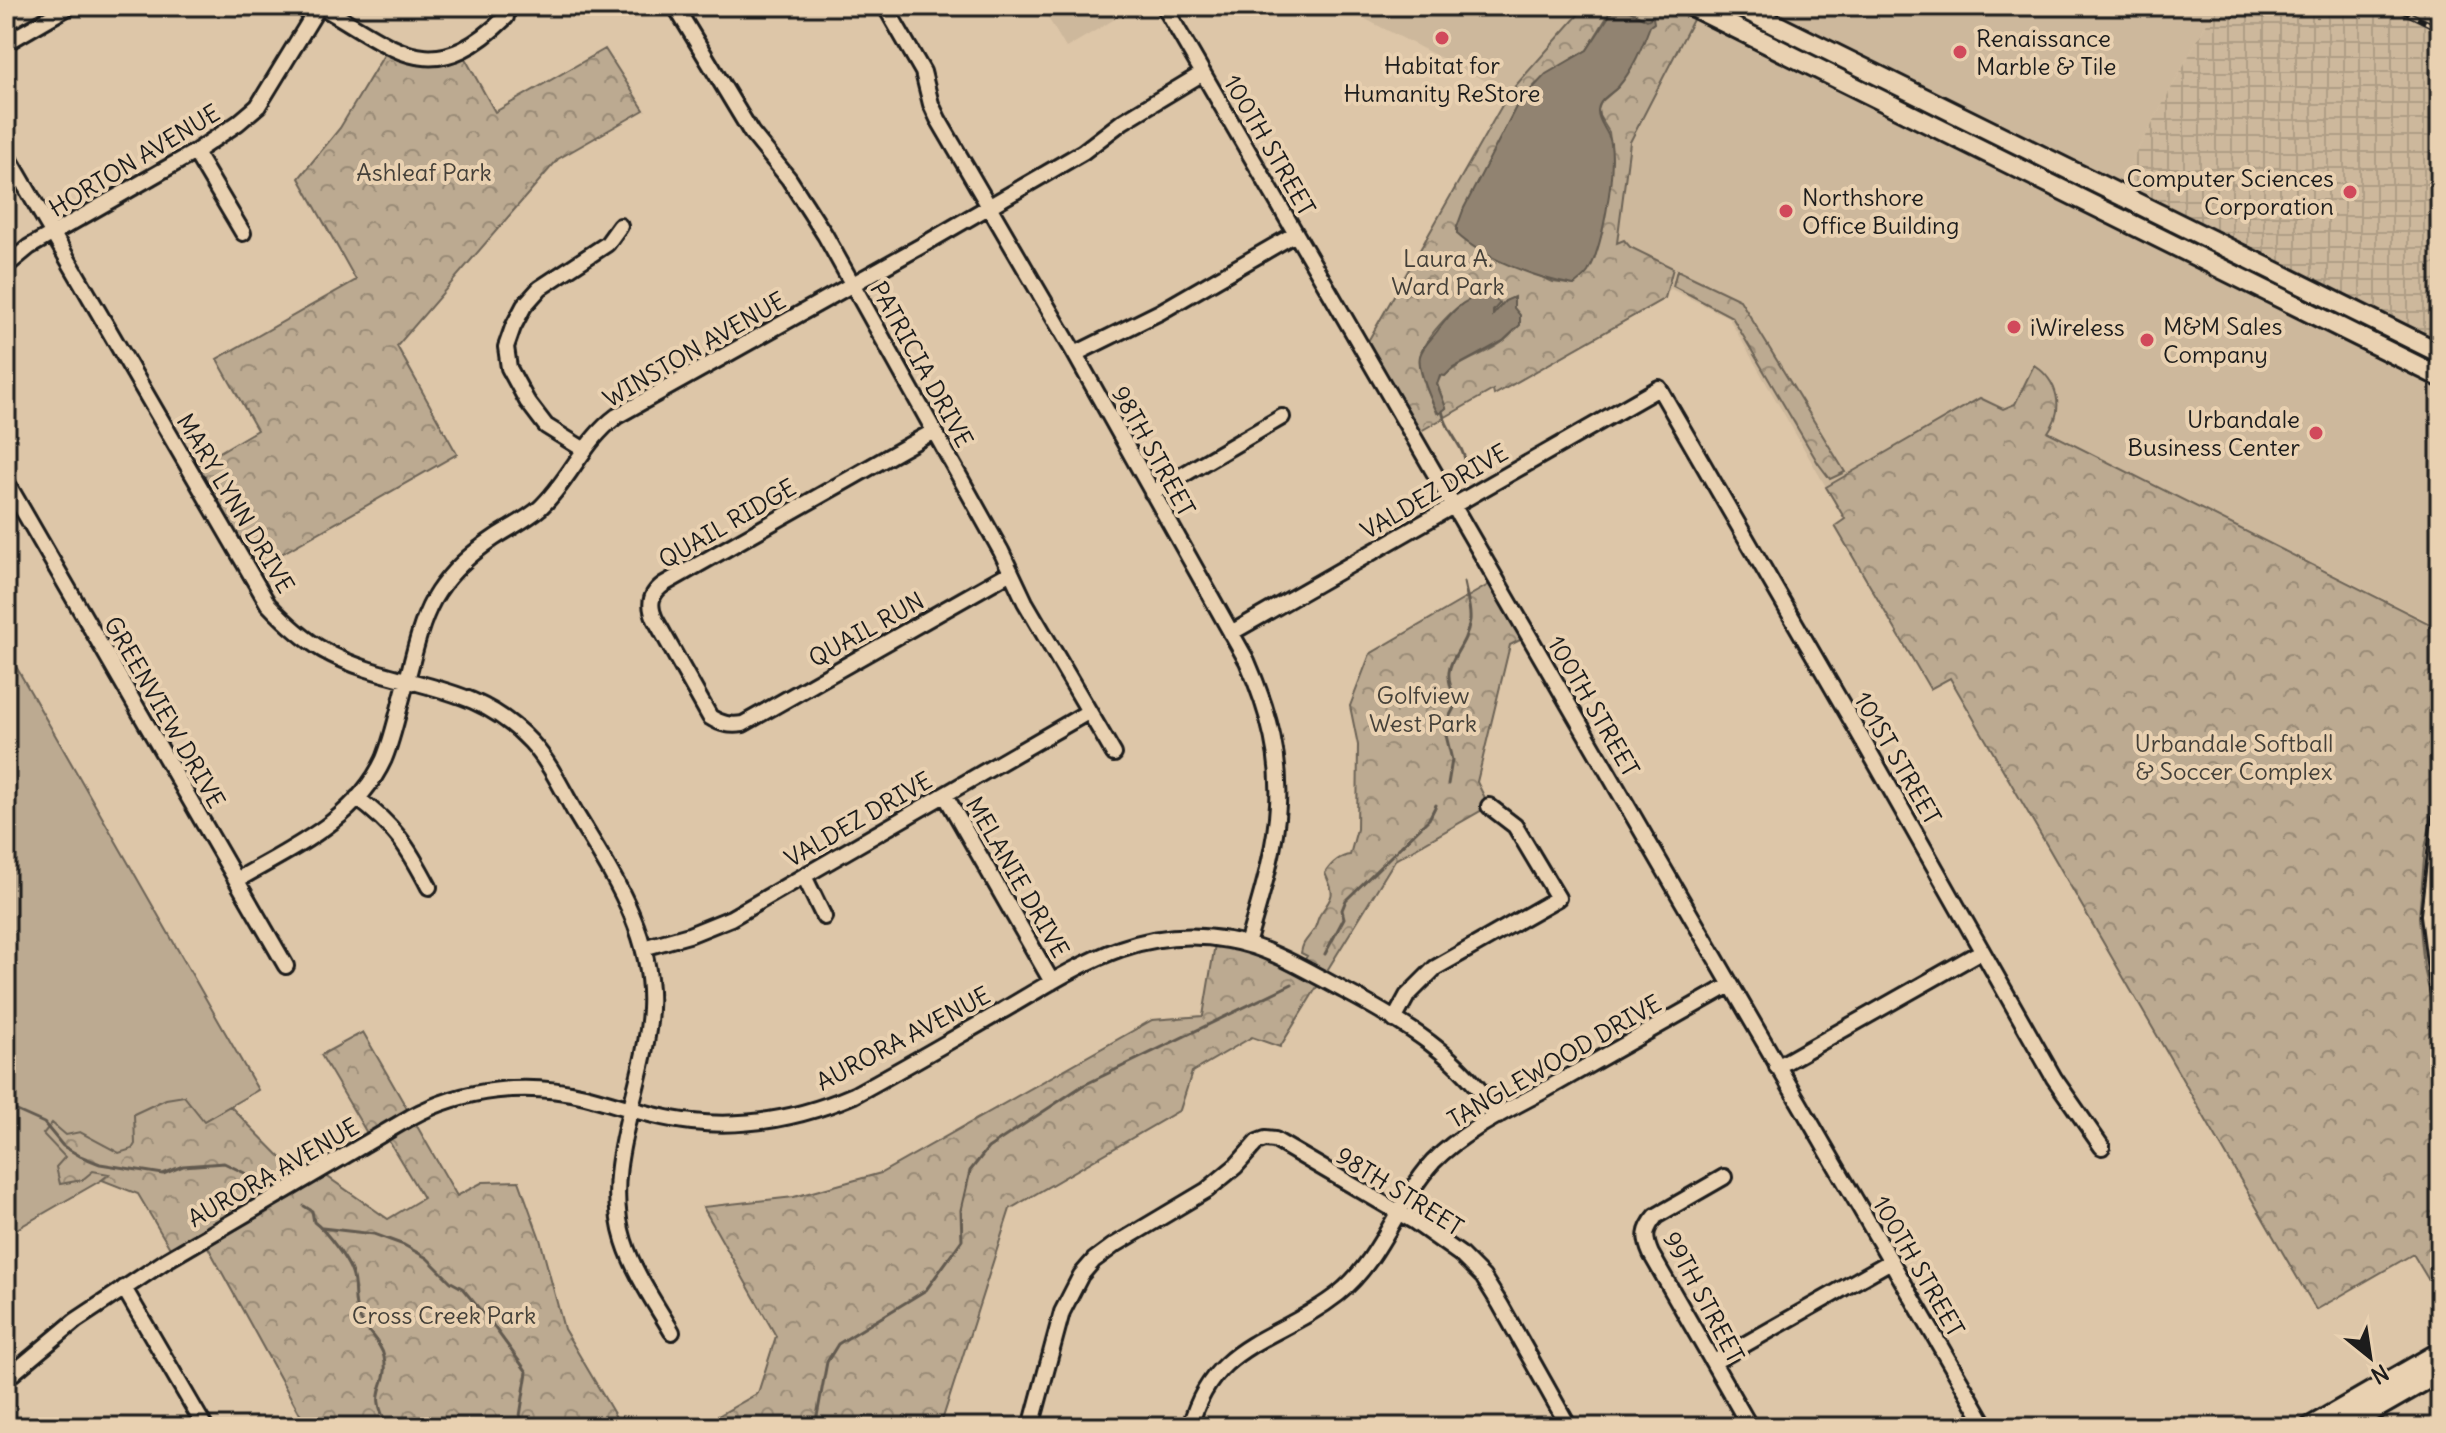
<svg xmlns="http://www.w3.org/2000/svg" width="2446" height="1433" viewBox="0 0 2446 1433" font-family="Delius,sans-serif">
<defs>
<pattern id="industrial-grid" width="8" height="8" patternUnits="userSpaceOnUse" patternTransform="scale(2)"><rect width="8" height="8" fill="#cdb89c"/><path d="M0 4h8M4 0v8" fill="none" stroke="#af9e86"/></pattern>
<pattern id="forest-crowns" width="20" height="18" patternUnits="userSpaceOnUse" patternTransform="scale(2)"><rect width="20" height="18" fill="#bcaa91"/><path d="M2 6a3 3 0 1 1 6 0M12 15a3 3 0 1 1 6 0" fill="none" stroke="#988a76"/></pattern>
</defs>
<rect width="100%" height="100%" fill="#ddc6a8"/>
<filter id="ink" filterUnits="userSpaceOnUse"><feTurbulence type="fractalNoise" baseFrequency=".0125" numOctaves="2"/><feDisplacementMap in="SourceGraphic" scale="16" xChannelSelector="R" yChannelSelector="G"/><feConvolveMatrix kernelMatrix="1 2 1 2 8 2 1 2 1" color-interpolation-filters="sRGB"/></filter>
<g filter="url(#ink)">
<path fill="#cdb89c" d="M1041 6H1137L1066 48Z
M1340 6H1586L1509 93Z
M1738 6H2216L2131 162 2118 192Z
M1698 10 2440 377V627L1980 398 1826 487 1728 317 1671 289 1607 326 1630 142Z"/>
<path fill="url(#industrial-grid)" d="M2216 6H2440V353L2118 192 2131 162Z"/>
<path fill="#bcaa91" stroke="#6c6356" stroke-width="2" d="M6 649 258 1090 6 1235Z"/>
<path fill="url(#forest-crowns)" stroke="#6c6356" stroke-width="2" fill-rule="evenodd" d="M1586 6H1691L1698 10 1630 142 1617 243 1624 240 1630 247 1673 268 1665 298 1494 395 1493 390 1412 436 1363 350 1509 93ZM1624 8 1647 20 1652 17 1629 71 1617 88 1601 102 1598 109 1599 116 1609 132 1612 158 1605 211 1602 233 1574 285 1553 282 1476 248 1457 227 1517 105 1535 85 1553 71 1587 50 1612 9ZM1489 298 1494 308 1493 315 1505 301 1514 298 1512 333C1495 353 1461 359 1445 376L1441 375 1437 384 1446 408 1437 413C1431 397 1418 375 1420 358 1422 341 1454 306 1469 301 1475 299 1483 299 1489 298Z
M390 45 403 53 461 51 495 112 605 49 644 110 558 159 397 346 457 454 248 573 189 470 257 430 217 359 356 280 299 178 340 128Z
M1677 270 1740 300 1845 472 1830 479 1818 463 1732 317 1673 286Z
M2034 365C2058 381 2065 409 2048 432L2440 629V780L2425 848 2419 917 2424 968 2440 1038V1299L2413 1254 2316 1310 1950 678 1930 689 1835 526 1845 519 1826 487 1980 398 2003 409 2015 404Z
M1495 581 1528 636 1510 645 1477 782 1489 806 1395 860 1280 1047 1252 1037 1192 1072 1180 1110 1010 1209 940 1427H699L758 1393 776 1336 703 1207 794 1197 881 1173 1152 1020 1203 1016 1216 938 1300 967 1307 956 1301 953C1303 941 1307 940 1313 931 1317 926 1317 918 1321 913 1335 894 1334 894 1325 873 1331 864 1340 856 1350 855L1357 829 1358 745 1350 706 1370 654Z
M363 1032 457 1196 483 1182 519 1181 540 1239 564 1329 620 1424 632 1427H307L203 1238 174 1255 138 1194 102 1180 109 1174 93 1171 82 1180 60 1184 56 1167 65 1157 43 1134 52 1123 66 1135 80 1132 119 1153 132 1149 135 1144 134 1114 166 1099 184 1096 204 1121 230 1106 303 1180 319 1171 388 1219 423 1198 384 1133 371 1140 321 1055Z"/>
<path fill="#918371" stroke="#625a4f" stroke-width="2" d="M1615 7 1624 8 1647 20 1653 17 1654 23 1650 26C1642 47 1633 70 1618 87 1611 94 1599 99 1598 110 1597 122 1610 132 1611 144 1615 173 1603 247 1588 272 1584 278 1579 281 1574 285 1539 279 1484 259 1457 234V227L1464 208 1517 105 1546 74 1587 50Z
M1485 295 1494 298 1500 303 1493 311V315L1505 301 1514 297V308L1520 315V325L1503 341 1453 368 1445 376 1440 375 1437 384 1446 408 1439 414C1432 404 1417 368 1420 356 1423 345 1432 339 1438 330 1450 314 1462 298 1485 295Z"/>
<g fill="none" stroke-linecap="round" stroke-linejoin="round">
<path stroke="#625a4f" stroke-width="3" d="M1442 411C1447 433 1464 446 1466 464
M1448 784 1452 760 1444 727 1457 702C1435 659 1464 659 1470 620 1471 607 1466 594 1464 582
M1325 954 1344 918 1342 910 1346 900 1429 819 1436 805
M6 1106 44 1123 63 1146 80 1156 100 1164 163 1174 183 1166 224 1163 257 1179
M304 1206 312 1211 314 1222C326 1231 350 1262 353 1277 356 1289 353 1302 358 1314 363 1329 381 1341 384 1357 391 1388 365 1389 389 1427
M322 1228 374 1234 404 1245 427 1258 451 1282 462 1288 492 1324 527 1372 520 1416 531 1427
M815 1427 827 1362 838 1344 926 1290 962 1240 961 1210 970 1171 988 1148 1082 1086 1292 984"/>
<g stroke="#1c1c1c" stroke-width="20">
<path id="minor" d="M320 6C397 49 430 91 506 17
M675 6 751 132 789 179 825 235 1001 551 1025 602 1114 754
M885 6 923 72 931 104 938 119 1075 354 1247 661C1296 774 1281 831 1247 944
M1164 6 1987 1427
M6 43 70 6
M195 152 243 233
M6 153 268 604C285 622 302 638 323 650 394 690 471 677 531 742 550 763 562 789 576 814 612 874 654 935 650 1009 646 1086 600 1165 624 1241 634 1273 655 1303 672 1332
M6 266 29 247 195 152 238 123 258 106 319 6
M1075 354 1160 312 1295 234
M934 431 664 584C651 593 648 604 655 619L710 717C721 724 730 726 743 724L1011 572
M583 449 546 426 527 401 509 368 506 347 513 327 524 306 540 288 607 244 620 226
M6 481 286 966
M1152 493 1282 417
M1231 633 1659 388 1857 730 2054 1078 2102 1147
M945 795 1052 982
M357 798C395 826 408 847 429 887
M2440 819 2429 915 2440 1003
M804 876 824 917
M237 880C292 848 356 820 384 759 394 735 399 707 406 683 415 653 420 619 438 592 452 571 473 552 494 538 509 528 526 520 540 508 570 480 583 441 617 416L921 246 1083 152 1122 122 1203 73
M643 948 689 935 731 918 1088 712
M1394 1020 1407 996 1435 968 1558 898 1515 826 1489 806
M1777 1067 1982 951
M1724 1177 1656 1216C1644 1230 1644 1238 1651 1254L1750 1427
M124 1288 205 1427
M1714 1362 1891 1261
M6 1379 75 1321 167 1260 411 1117C464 1088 527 1082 585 1096 620 1105 655 1118 692 1122 748 1128 803 1117 854 1095 904 1068 953 1039 1002 1011 1076 968 1138 923 1228 940 1270 947 1307 971 1345 991 1405 1023 1461 1056 1498 1116
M1031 1427 1062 1312 1081 1275 1094 1260 1113 1246 1207 1190 1236 1166 1257 1142 1265 1139 1275 1140 1415 1222 1460 1254 1483 1277 1500 1304 1569 1427
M1190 1427C1213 1341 1277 1342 1338 1294 1382 1259 1396 1203 1433 1162 1463 1131 1508 1110 1545 1090 1607 1055 1668 1020 1730 985"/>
</g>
<g stroke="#1c1c1c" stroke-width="24">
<path id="major" d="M1691 6 2440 377
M1738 6 2440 353
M2310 1427 2440 1352
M2344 1427 2440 1372"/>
</g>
<use href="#minor" stroke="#e9d1b1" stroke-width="14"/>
<use href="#major" stroke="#e9d1b1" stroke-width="18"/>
<g stroke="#1c1c1c" stroke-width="6">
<path id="rail" d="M2393 6 2440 29"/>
</g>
<use href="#rail" stroke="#e9d1b1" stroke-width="3" stroke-dasharray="9" stroke-linecap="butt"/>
</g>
</g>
<g fill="#d1495b" stroke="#e9d1b1" stroke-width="3">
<circle cx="1442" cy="38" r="8"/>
<circle cx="1960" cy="52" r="8"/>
<circle cx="2350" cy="192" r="8"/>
<circle cx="1786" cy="211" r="8"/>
<circle cx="2014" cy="327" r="8"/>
<circle cx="2147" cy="340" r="8"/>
<circle cx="2316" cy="433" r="8"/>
</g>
<g text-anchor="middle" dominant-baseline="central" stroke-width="8" stroke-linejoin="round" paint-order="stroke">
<g font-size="24" fill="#1c1c1c" stroke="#e9d1b1" text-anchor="start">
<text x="1976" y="38">Renaissance<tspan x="1976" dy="28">Marble &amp; Tile</tspan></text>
<text x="1442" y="65" text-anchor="middle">Habitat for<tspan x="1442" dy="28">Humanity ReStore</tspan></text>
<text x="2334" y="178" text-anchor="end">Computer Sciences<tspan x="2334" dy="28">Corporation</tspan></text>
<text x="1802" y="197">Northshore<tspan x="1802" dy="28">Office Building</tspan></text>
<text x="2163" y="326">M&amp;M Sales<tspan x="2163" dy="28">Company</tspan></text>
<text x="2030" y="327">iWireless</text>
<text x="2300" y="419" text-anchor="end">Urbandale<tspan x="2300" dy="28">Business Center</tspan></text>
</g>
<g font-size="24" fill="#1c1c1c" stroke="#e9d1b1">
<text transform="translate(1270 145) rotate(60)">100TH STREET</text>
<text transform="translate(134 160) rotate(-31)">HORTON AVENUE</text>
<text transform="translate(694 349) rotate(-30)">WINSTON AVENUE</text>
<text transform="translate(922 364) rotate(61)">PATRICIA DRIVE</text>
<text transform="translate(1154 451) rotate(61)">98TH STREET</text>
<text transform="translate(1434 491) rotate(-30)">VALDEZ DRIVE</text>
<text transform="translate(236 503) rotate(59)">MARY LYNN DRIVE</text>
<text transform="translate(727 523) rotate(-30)">QUAIL RIDGE</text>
<text transform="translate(866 629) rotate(-29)">QUAIL RUN</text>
<text transform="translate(1594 706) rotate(60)">100TH STREET</text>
<text transform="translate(165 712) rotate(60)">GREENVIEW DRIVE</text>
<text transform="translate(1898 758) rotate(60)">101ST STREET</text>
<text transform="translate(858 819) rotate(-30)">VALDEZ DRIVE</text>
<text transform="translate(1018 877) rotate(60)">MELANIE DRIVE</text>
<text transform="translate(903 1038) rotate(-28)">AURORA AVENUE</text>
<text transform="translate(1554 1061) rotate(-30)">TANGLEWOOD DRIVE</text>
<text transform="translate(273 1172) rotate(-30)">AURORA AVENUE</text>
<text transform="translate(1400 1191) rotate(32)">98TH STREET</text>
<text transform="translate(1919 1266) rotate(60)">100TH STREET</text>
<text transform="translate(1704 1297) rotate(62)">99TH STREET</text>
</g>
<g font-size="24" fill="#444039" stroke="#e9d1b1">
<text x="424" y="172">Ashleaf Park</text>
<text x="1448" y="258">Laura A.<tspan x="1448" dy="28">Ward Park</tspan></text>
<text x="1423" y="695">Golfview<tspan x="1423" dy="28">West Park</tspan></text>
<text x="2234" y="743">Urbandale Softball<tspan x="2234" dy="28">&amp; Soccer Complex</tspan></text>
<text x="444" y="1315">Cross Creek Park</text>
</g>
</g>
<rect width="2446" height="1433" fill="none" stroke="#e9d1b1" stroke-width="32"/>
<rect x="16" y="16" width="2414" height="1401" fill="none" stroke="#1c1c1c" stroke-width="3" filter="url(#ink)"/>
<g transform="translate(2370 1357) rotate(150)" stroke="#e9d1b1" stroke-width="6" paint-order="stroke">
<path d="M0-6L14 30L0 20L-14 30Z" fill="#1c1c1c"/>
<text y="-12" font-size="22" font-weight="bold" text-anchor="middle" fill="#1c1c1c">N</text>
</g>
</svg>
